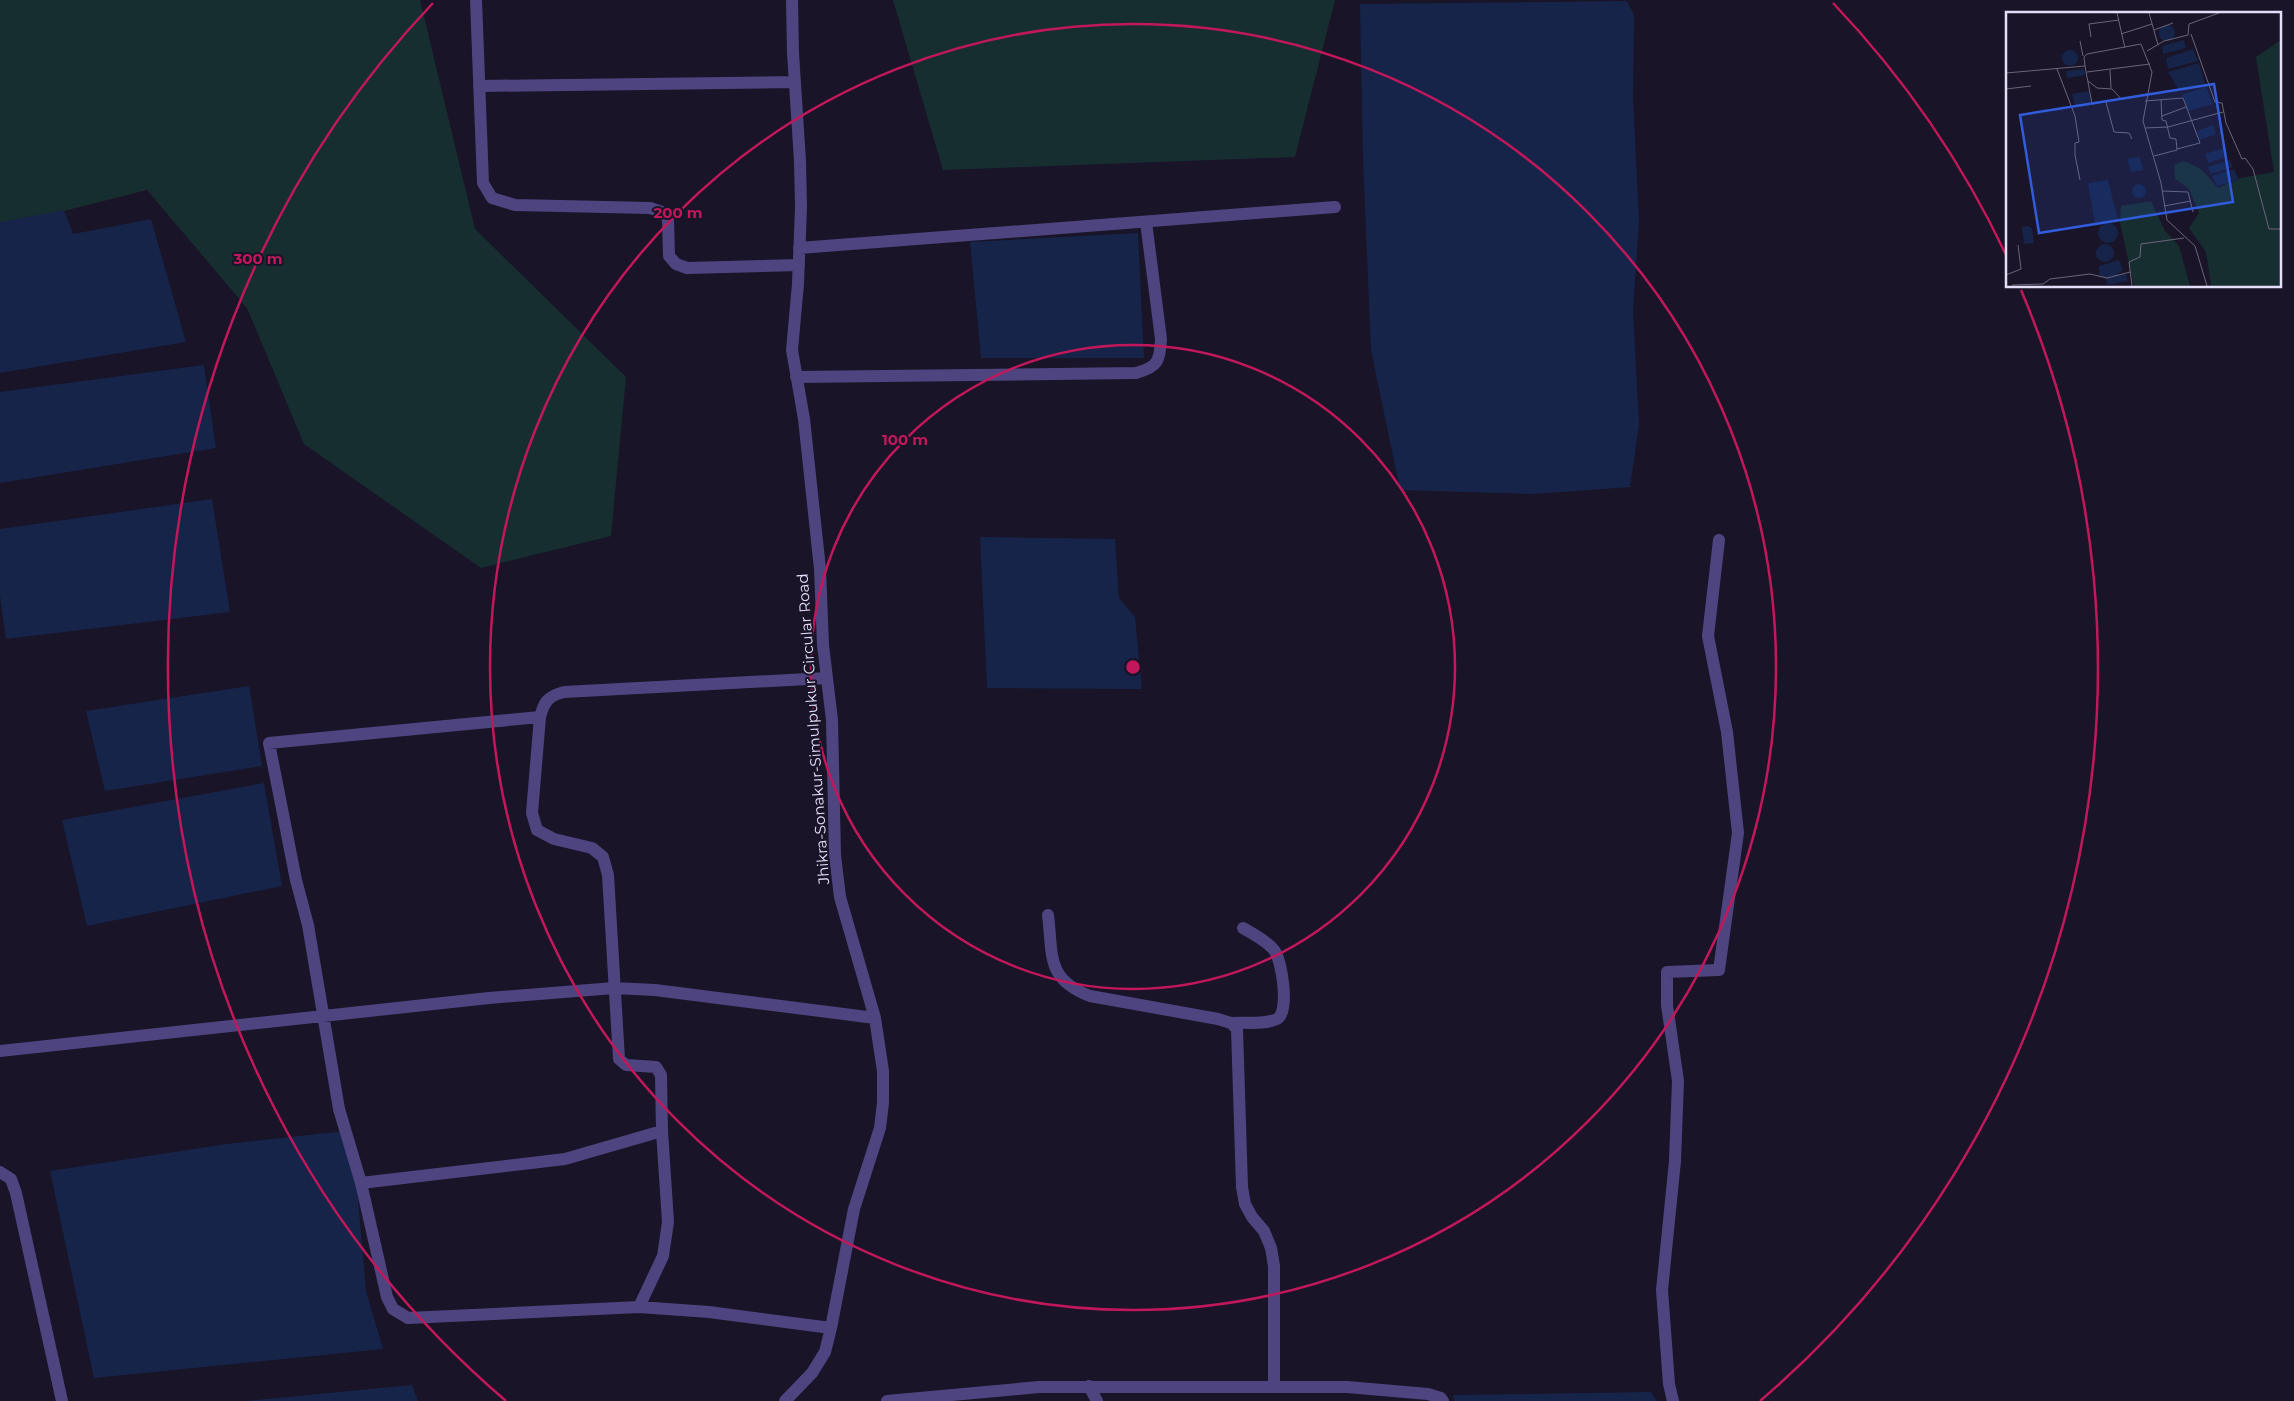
<svg xmlns="http://www.w3.org/2000/svg" width="2294" height="1401" viewBox="0 0 2294 1401" font-family="Montserrat,sans-serif">
<rect width="100%" height="100%" fill="#191427"/>
<path fill="#172e31" d="M0 0H420L475 229 626 377 611 536 481 568 304 444 247 308 147 190 0 227Z
M893 0H1335L1295 157 943 170Z"/>
<path fill="#162449" d="M1627 1 1634 15 1633 99 1639 220 1633 311 1639 424 1630 487 1534 494 1400 490 1371 350 1363 160 1360 4Z
M64 210 73 234 151 219 186 342 0 373V222Z
M1138 233 1144 358H981L970 242Z
M204 365 216 448 0 483V392Z
M212 499 230 612 6 639 0 596V529Z
M980 537 1115 539 1119 598 1135 617 1142 689 987 688Z
M249 686 262 766 105 791 86 711Z
M264 783 282 886 87 926 62 820Z
M345 1131 355 1164 366 1291 383 1349 94 1378 50 1171 227 1144Z
M412 1385 418 1401H245Z
M1651 1392 1657 1401H1454L1453 1395Z"/>
<g fill="none" stroke-linecap="round" stroke-linejoin="round">
<path stroke="#4e4580" stroke-width="12" d="M476 0 483 183 492 198 515 205 650 208 662 212 668 219 669 256 676 264 687 268 799 265
M479 86 795 82
M799 248 1335 207
M796 377 1136 373C1158 367 1160 361 1161 339L1146 222
M540 717 269 743 296 880 308 925 339 1109 361 1183 387 1297 393 1309 408 1318 639 1307 709 1312 831 1328
M1048 915C1053 956 1046 979 1090 996L1218 1019 1231 1023 1237 1029 1242 1187 1245 1204 1252 1217 1264 1231 1271 1248 1274 1266V1386
M1231 1023C1244 1022 1265 1025 1277 1019 1290 1012 1282 960 1274 950 1267 941 1253 934 1243 928
M0 1051 489 998 614 988 655 990 875 1018
M0 1172 11 1179 16 1193 62 1401
M361 1183 565 1159 662 1131
M639 1307 663 1256 668 1222 662 1131 661 1075 656 1067 626 1065 619 1059 608 875 603 857 592 848 554 839 537 830 532 813 540 717C544 702 548 696 564 692L826 678
M1089 1386 1097 1401
M785 1401 812 1373 825 1352 831 1328 854 1209 880 1128 883 1103V1071L875 1018 840 897 835 855 832 720 823 645 820 569 804 419 792 350 798 284 801 207 800 161 793 53 792 0
M887 1401 1039 1387H1347L1428 1394 1441 1398 1443 1401
M1673 1401 1669 1384 1662 1290 1675 1161 1678 1081 1667 1005V972L1719 970 1738 833 1727 732 1708 636 1719 540"/>
</g>
<g fill="none" stroke="#c2185b" stroke-width="2.5">
<circle cx="1133" cy="667" r="322"/>
<circle cx="1133" cy="667" r="643"/>
<path d="M506 1401A965 965 0 0 1 433 3M1833 3A965 965 0 0 1 2008 259M2021 290A965 965 0 0 1 1760 1401"/>
</g>
<g text-anchor="middle" dominant-baseline="central" stroke-width="4" stroke-linejoin="round" paint-order="stroke">
<g font-size="15" fill="#e5defb" stroke="#191427">
<text transform="translate(813 729) rotate(-94)">Jhikra-Sonakur-Simulpukur Circular Road</text>
</g>
</g>
<g transform="translate(2006 12)">
<rect width="275" height="275" fill="#191427"/>
<path d="M275 28V274H194L205 273 200 240 183 216 193 201 183 177 169 167 168 153 178 149 195 157 212 176 235 166 268 160 250 45ZM145 189 159 219 173 234 184 274H128L114 211 115 194Z" fill="#172e31"/>
<path d="M153 21a8 8 0 1 1 16 0a8 8 0 1 1-16 0ZM178 28 180 36 157 42 156 34ZM187 37 192 49 162 57 160 46ZM56 46a8 8 0 1 1 16 0a8 8 0 1 1-16 0ZM193 51 199 72 173 79 162 60ZM78 57 79 63 61 66 60 59ZM200 75 207 92 182 99 176 82ZM83 79 85 92 69 95 66 82ZM207 113 210 122 194 128 191 119ZM218 136 220 145 202 151 199 142ZM134 145 137 158 125 160 121 147ZM224 148 227 155 205 162 202 155ZM228 157 233 168 211 174 206 164ZM102 168 112 208 89 212 82 171ZM126 179a7 7 0 1 1 14 0a7 7 0 1 1-14 0ZM92 221a10 10 0 1 1 20 0a10 10 0 1 1-20 0ZM22 214 26 216 28 231 18 232 16 215ZM90 241a9 9 0 1 1 18 0a9 9 0 1 1-18 0ZM113 248 117 258 111 262H120L122 269 101 273 100 267 93 263V254Z" fill="#162449"/>
<path fill="none" stroke="#6b657c" stroke-width="1" d="M111 1 119 36M143 1 152 33M148 18 167 11M115 22 146 12M185 22 209 90 216 91 220 111 236 147 239 146 247 157 263 217H275M85 25 83 12 113 8M74 29 77 44M141 39 158 29 182 23 183 12 213 1M79 54 86 92 141 82M51 57 69 104 73 130 69 131V143L74 168M104 58 105 76M81 60 144 52M0 61 79 54 78 45 81 42 135 32 146 60 137 109 155 171 161 208 189 234 201 274M82 69 91 76 106 77 116 88M0 77 25 74M139 89 177 86 194 131 171 137M100 90 108 120 123 121 126 127M156 104 180 95M139 116 162 115 217 100M148 144 171 138 170 127 164 126 160 109 156 108 155 88M156 179 182 180 187 200M158 194 185 189M0 263 15 257 12 233M6 273 37 272 44 267 84 262 101 266 124 260M126 274 123 250 134 245 135 232 178 226"/>
<path fill="#315cdc" fill-opacity="0.15" stroke="#315cdc" stroke-width="2.5" d="M208 72 227 190 33 221 14 103Z"/>
<rect width="275" height="275" fill="none" stroke="#e5defb" stroke-width="2.5"/>
</g>
<circle cx="1133" cy="667" r="8" fill="#c2185b" stroke="#191427" stroke-width="2.5"/>
<g font-size="15" text-anchor="middle" font-weight="bold" fill="#c2185b" stroke="#191427" stroke-width="4" stroke-linejoin="round" paint-order="stroke">
<text x="678" y="218">200 m</text>
<text x="258" y="264">300 m</text>
<text x="905" y="445">100 m</text>
</g>
</svg>
